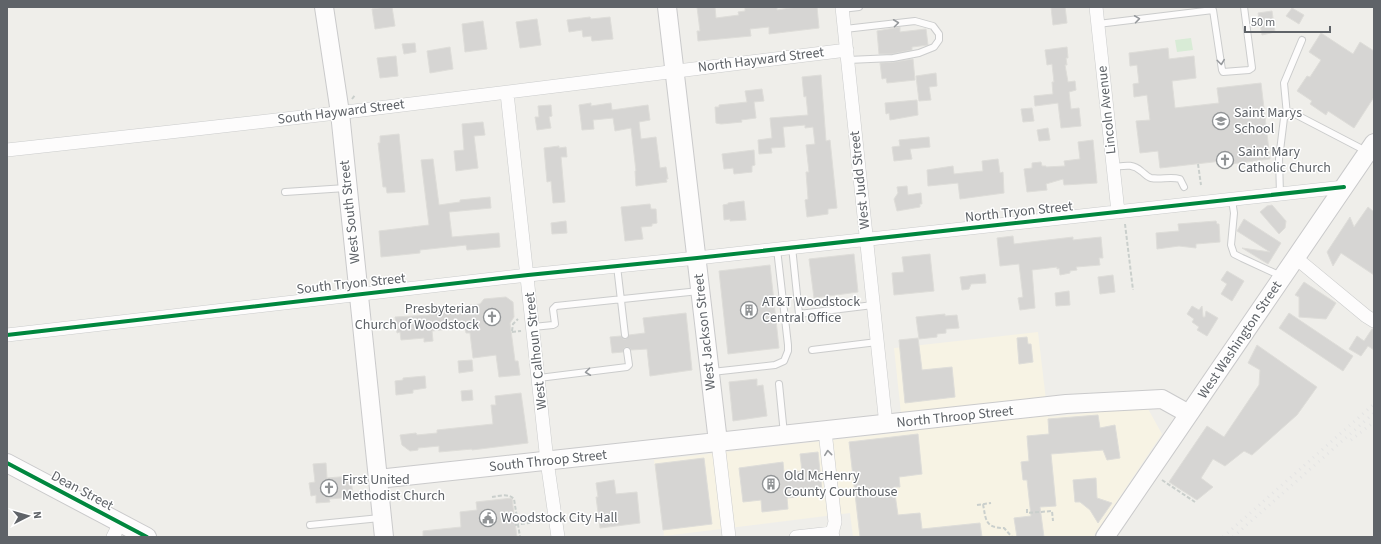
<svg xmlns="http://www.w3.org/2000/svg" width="1381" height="544" viewBox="0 0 1381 544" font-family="'Source Sans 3',sans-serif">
<rect width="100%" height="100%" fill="#efeeea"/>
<path fill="#f7f3e4" d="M1038 332 1048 417 1147 407 1162 434 1093 537H853L850 513 664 536 654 460 903 432 894 348Z"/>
<path fill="#d8ebd6" d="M1191 38 1193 50 1177 52 1175 40Z"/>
<path fill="#d6d5d3" stroke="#deddd9" d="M386 7H392L395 26 375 29 372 9Z
M697 7H715L716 18 739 15 738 12 745 11V8L777 7V10L797 7H817L819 28 769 34V27L750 29 751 36 698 41 697 31H700Z
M1051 7H1065L1067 23 1053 25Z
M1292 8 1304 15 1299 24 1286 16Z
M1272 11 1275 32 1262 35 1258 13Z
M590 17 591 19 610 17 613 39 592 41 591 36 583 37 582 30 569 32 567 20Z
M537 19 541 45 520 48 516 22Z
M483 21 487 49 465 52 462 24Z
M900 27V32L926 29 928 45 912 47V50L892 54H879L877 31Z
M1321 33 1353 54 1360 42 1374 51V97L1354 128 1328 111 1326 115 1310 104 1312 101 1297 91 1307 76 1310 77 1321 60 1309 52Z
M415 43 416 52 404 54 402 44Z
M450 47 453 69 430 73 427 51Z
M1067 47 1068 58H1066L1067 65H1065L1068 82 1075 81 1076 90 1069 92 1071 109 1079 108 1081 126 1061 128 1058 103 1035 106 1034 96 1053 94 1052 82H1054L1052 64 1047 65 1045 50Z
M1168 48 1169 59 1194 56 1196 78 1172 81 1175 108 1219 103 1217 88 1261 83 1270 159 1223 165 1222 161 1160 168 1158 151 1140 153 1136 121 1150 120 1147 95 1134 97 1133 84 1139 83 1137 65 1130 66 1129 53Z
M396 56 398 76 380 78 377 58Z
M913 59 915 80 887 83 886 78 882 79 880 63 894 62Z
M936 73 937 86 929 87 931 100 919 101 916 76Z
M821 75 826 141 830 140 837 208 828 209V214L807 217 805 200 808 199V198L806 172H809L806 145 815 144 813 127 805 128V125L783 127 785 147 771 148 772 153 759 154 758 140 772 138 770 118 808 115 806 96 804 97 802 77Z
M762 89 764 101 754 102 756 118 741 120 742 122 721 124 716 123 715 107H719V105L747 102 745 91Z
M917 100 918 115 890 120 889 113 886 114 885 103Z
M591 103V106L611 103 612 110 648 105 650 120 639 122 641 139 656 137 660 168 666 167 668 179H666L667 182 636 186 635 171H636L631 128 615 131 613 118 593 120 594 129 582 130 579 105Z
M551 105 552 116 549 117 551 128 537 130 535 117H539L538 106Z
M1032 108 1034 121 1023 122 1021 109Z
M483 122 485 135 474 136 478 168 456 171 454 151 464 150 462 124Z
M1048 128 1050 140 1039 141 1037 130Z
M399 134 405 192 387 193 386 187H383L378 143H380V136Z
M929 137 930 147 910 149 912 159 894 161 892 147 900 146 899 140Z
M1093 140 1097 183 1064 185 1063 179 1046 184 1047 190 1027 192 1024 169 1032 168V163L1041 162 1042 166H1046V167L1065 166 1064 161 1080 159 1078 142Z
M559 146V148L566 147 567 157H561L565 202 553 203 551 181 547 182 544 148Z
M754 150 755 165 752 166V172L734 174 733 168 724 169 722 154Z
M433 159 439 205 460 202V200L490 197 491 208 449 212 452 237 499 233 500 247 467 250 466 245 420 250V253L381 257 379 231 429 225 421 160Z
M998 159 1000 173 1003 172 1004 193 960 199 958 183 928 186 927 170 953 166 954 174 983 171 982 161Z
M907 186 908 195 921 193 922 204H920V207L897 211 894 199 898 193 897 187Z
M744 201 746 220 730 221V219L724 220 723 205 728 204V203Z
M650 204 651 209H656L657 223 652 224V226L641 227 643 239 625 241 621 207Z
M1272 205 1286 221 1285 228 1279 234 1260 212 1267 206Z
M1368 207 1374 212V275L1341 253 1333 266 1327 252 1350 217 1354 227Z
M1244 219 1281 243 1268 264 1242 248 1270 252 1237 231Z
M566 221 567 233 552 234 551 223Z
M1216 221 1217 224H1219L1220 242 1196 244V248L1179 246 1157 249 1156 233 1179 231 1178 224Z
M1013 236 1014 244 1073 237V240L1101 237 1103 258H1099L1100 265 1076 267 1077 270 1070 271V273L1060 275 1059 268 1057 269V267L1032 270 1035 308 1020 310 1018 298 1023 297 1019 264 1000 266 997 238Z
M854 254 858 292 814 298 809 259Z
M930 254 934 291 894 295 892 273 904 272 902 257Z
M770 265 779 348 728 354 719 271Z
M1227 271 1244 281 1232 301 1221 294 1227 284 1221 280Z
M985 274 986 283 971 284 969 289 962 290 960 277Z
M1113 275 1115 292 1100 294 1098 277Z
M1304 282 1336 303 1326 319 1299 317V297L1295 295Z
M1069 291 1070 305 1056 306 1055 293Z
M506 297 513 302 514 317 510 323 515 361H518L520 375 499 377 496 355 473 358 470 333H466L465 327 432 331 433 341 424 342V338L401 340 400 332 397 333 395 317 430 315V310L480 304 484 299Z
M1192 306 1199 310 1202 306 1203 317H1205L1206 311 1218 318 1207 336 1197 330 1199 327 1192 322 1194 319 1187 314Z
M686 313 692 370 650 376 647 349 631 350 630 348 627 347 624 348 623 352 612 353 610 337 621 336 623 339H626L629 335 645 333 643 318Z
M1289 313 1353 356 1343 371 1279 328Z
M945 314V316L957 315 959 328 946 329V333L937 334V337L919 339 916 317Z
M1372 329H1374V350L1368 346 1361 356 1349 349 1357 336 1364 341Z
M1027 337 1028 344H1031L1033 362 1019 364 1017 338Z
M918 338 922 370 952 367 955 397 905 403 899 340Z
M1257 345 1317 387 1297 415 1252 455 1244 451 1225 466 1213 459 1201 478 1213 487 1197 500 1169 482 1207 426 1224 437 1259 385 1260 370 1248 363Z
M472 360 473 371 459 373 458 361Z
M425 376 426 388 413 390V393L396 395 395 381 403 380V378Z
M757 379V386L763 385 767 416 733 421 729 382Z
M472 390 473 400 462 401 461 391Z
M521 393 528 443 472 450V449L439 452V446L418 448V450L410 451 402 445 400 435 416 433 417 435 437 433V430L493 424 491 405H496L495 396Z
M1098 415 1100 428 1115 425 1120 458 1107 460 1103 450 1051 454 1056 506 1040 507 1044 537H1017L1014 518 1031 516 1027 480H1023L1021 462 1029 461 1027 436 1049 434 1048 419Z
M918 434 922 474 899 477 900 487H894L898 515 920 513 922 529 980 523 982 537H860L849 442Z
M818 452 822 491 797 493V497L787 498 788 509 762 512 761 500 743 502 739 468 783 462 784 473 802 471 800 454Z
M704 458 712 524 663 530 655 464Z
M326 463 327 478 351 476 353 497 329 499 330 502 316 503V495L311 496 309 483 315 482 313 464Z
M1096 478 1097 498 1112 503 1098 523 1090 510 1080 502H1075L1073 480Z
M614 480 616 494 637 492 640 523 600 528 596 497H598L596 483Z
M512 498 517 537H423V531L461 527 460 512 477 510 476 502Z"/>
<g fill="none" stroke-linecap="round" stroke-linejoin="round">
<g stroke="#cbcccc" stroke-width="8">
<path id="lane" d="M842 9 859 7
M1098 24 1213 10 1222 70 1223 72 1249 70 1252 68 1244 7
M845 29 915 21 933 26 939 34V40L934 47 919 53 893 58 848 60
M1287 115 1284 83 1302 40
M1113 167C1124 166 1132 163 1141 171 1144 173 1147 177 1151 178 1161 180 1170 176 1180 179L1184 187
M285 192 346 188
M1280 194 1279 159 1284 118 1291 112 1366 151
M1232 200 1234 213 1231 245 1234 254 1242 258 1281 276
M792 247 799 314 873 305
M617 266 625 335
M533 327 553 325 555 324 553 309 556 306 699 291
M812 350 877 342
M712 372 775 365 784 361 788 351V345L777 249
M539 378 627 367 629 365 627 351
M779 384 784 434
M310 525 380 518"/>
</g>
<g stroke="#cbcccc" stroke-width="14">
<path id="street" d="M842 7 886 425
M1096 7 1118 212
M507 93 547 461 558 537
M7 150C123 137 238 125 354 111 518 92 683 69 847 50
M1296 258 1366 316 1374 321
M7 335 528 275 697 258 1344 187
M825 431 835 522 832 533 833 537
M718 442 729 537
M113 537 120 523
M796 537 832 533"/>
</g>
<g stroke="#cacacb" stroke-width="20">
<path id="secondary" d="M324 7 340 113 384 537
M667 7 718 442
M7 463 147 537
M378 479 1066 404 1162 399 1189 414
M1105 537 1374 143"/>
</g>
<path stroke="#cacfcc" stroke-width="2" stroke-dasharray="4 2" stroke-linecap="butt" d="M352 99 355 95
M1198 164 1201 185
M1125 224 1133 290
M512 331 513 324 518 319
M512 332 521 331
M1162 480 1195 502
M492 497C499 496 509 493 514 499L520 537
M983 504C986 520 985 528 1004 528L1012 537
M977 505 991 503
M1027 509V513L1052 511 1053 521
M515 525 542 521"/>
<use href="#lane" stroke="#fdfcfc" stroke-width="6"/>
<use href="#street" stroke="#fdfcfc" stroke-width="13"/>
<use href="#secondary" stroke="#fdfcfc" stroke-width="18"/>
<path stroke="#e4e4e4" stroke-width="3" stroke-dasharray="1 5" stroke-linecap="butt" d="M1351 440 1374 422
M1223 537 1374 404
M1233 537 1374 413"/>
<g stroke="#fff" stroke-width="6">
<path id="cycleway" d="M7 335 528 275 697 258 1344 187
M7 463 147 537"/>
</g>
<use href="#cycleway" stroke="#00873e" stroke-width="4"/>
</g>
<defs><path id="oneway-chevron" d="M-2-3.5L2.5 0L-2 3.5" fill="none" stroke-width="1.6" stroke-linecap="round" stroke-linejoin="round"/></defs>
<g stroke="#96999c">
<use href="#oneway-chevron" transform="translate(1137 19) rotate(-8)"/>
<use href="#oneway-chevron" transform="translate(896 23) rotate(-7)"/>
<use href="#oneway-chevron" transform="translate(1221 62) rotate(83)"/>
<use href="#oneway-chevron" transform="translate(588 372) rotate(173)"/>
<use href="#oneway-chevron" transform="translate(828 453) rotate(-96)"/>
</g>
<defs>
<g id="school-ring" transform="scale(0.9)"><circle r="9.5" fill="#fff" stroke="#919496" stroke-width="1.5"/><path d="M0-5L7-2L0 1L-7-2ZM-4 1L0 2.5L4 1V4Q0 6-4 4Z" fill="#919496"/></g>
<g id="church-ring" transform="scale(0.9)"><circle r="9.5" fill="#fff" stroke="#919496" stroke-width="1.5"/><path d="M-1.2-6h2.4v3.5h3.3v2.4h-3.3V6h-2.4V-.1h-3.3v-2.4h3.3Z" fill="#919496"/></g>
<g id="building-ring" transform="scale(0.9)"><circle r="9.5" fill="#fff" stroke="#919496" stroke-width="1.5"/><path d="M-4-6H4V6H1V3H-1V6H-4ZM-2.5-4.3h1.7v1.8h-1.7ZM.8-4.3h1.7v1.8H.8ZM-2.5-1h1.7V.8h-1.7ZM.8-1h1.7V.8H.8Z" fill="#919496"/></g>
<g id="civic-ring" transform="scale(0.9)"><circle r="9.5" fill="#fff" stroke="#919496" stroke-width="1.5"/><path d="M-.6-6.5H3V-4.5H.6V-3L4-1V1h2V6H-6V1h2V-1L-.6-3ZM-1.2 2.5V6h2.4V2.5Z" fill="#919496"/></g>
</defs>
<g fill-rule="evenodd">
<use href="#school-ring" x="1221" y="121"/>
<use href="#church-ring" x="1225" y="160"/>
<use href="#building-ring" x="749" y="310"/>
<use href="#church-ring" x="492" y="317"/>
<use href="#building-ring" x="771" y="484"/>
<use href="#church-ring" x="329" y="488"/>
<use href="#civic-ring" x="488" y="518"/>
</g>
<g text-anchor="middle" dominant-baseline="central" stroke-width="3" stroke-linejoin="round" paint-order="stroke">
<g font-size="14" fill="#5f6368" stroke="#fff">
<text transform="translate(761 60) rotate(-7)">North Hayward Street</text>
<text transform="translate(1107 110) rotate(-96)">Lincoln Avenue</text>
<text transform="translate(341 112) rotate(-7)">South Hayward Street</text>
<text transform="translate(860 180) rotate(-96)">West Judd Street</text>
<text transform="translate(350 212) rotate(-96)">West South Street</text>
<text transform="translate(1019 212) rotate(-6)">North Tryon Street</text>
<text transform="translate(351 284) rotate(-6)">South Tryon Street</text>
<text transform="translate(705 332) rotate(-96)">West Jackson Street</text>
<text transform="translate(1240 340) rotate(-56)">West Washington Street</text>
<text transform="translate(536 351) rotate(-96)">West Calhoun Street</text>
<text transform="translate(955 417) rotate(-6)">North Throop Street</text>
<text transform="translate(548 461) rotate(-6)">South Throop Street</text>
<text transform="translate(82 491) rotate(28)">Dean Street</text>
</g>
<g font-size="14" fill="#5f6368" stroke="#fff" text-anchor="start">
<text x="1234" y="113">Saint Marys<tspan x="1234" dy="16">School</tspan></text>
<text x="1238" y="152">Saint Mary<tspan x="1238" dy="16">Catholic Church</tspan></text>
<text x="762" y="302">AT&amp;T Woodstock<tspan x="762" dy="16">Central Office</tspan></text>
<text x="479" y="309" text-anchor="end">Presbyterian<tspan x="479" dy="16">Church of Woodstock</tspan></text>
<text x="784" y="476">Old McHenry<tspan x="784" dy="16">County Courthouse</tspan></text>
<text x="342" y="480">First United<tspan x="342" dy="16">Methodist Church</tspan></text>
<text x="501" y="518">Woodstock City Hall</text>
</g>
</g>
<rect width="1381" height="544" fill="none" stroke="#5f6368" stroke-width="16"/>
<g transform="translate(28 516) rotate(84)" stroke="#ffffff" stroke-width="3" paint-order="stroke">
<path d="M0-3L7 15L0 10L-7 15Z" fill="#5f6368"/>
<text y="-6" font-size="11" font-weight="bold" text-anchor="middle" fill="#5f6368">N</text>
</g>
<path d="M1245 26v6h85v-6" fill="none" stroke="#5f6368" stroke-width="2"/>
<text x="1251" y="26" font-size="12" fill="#5f6368" stroke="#ffffff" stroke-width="3" paint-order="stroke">50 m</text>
</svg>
